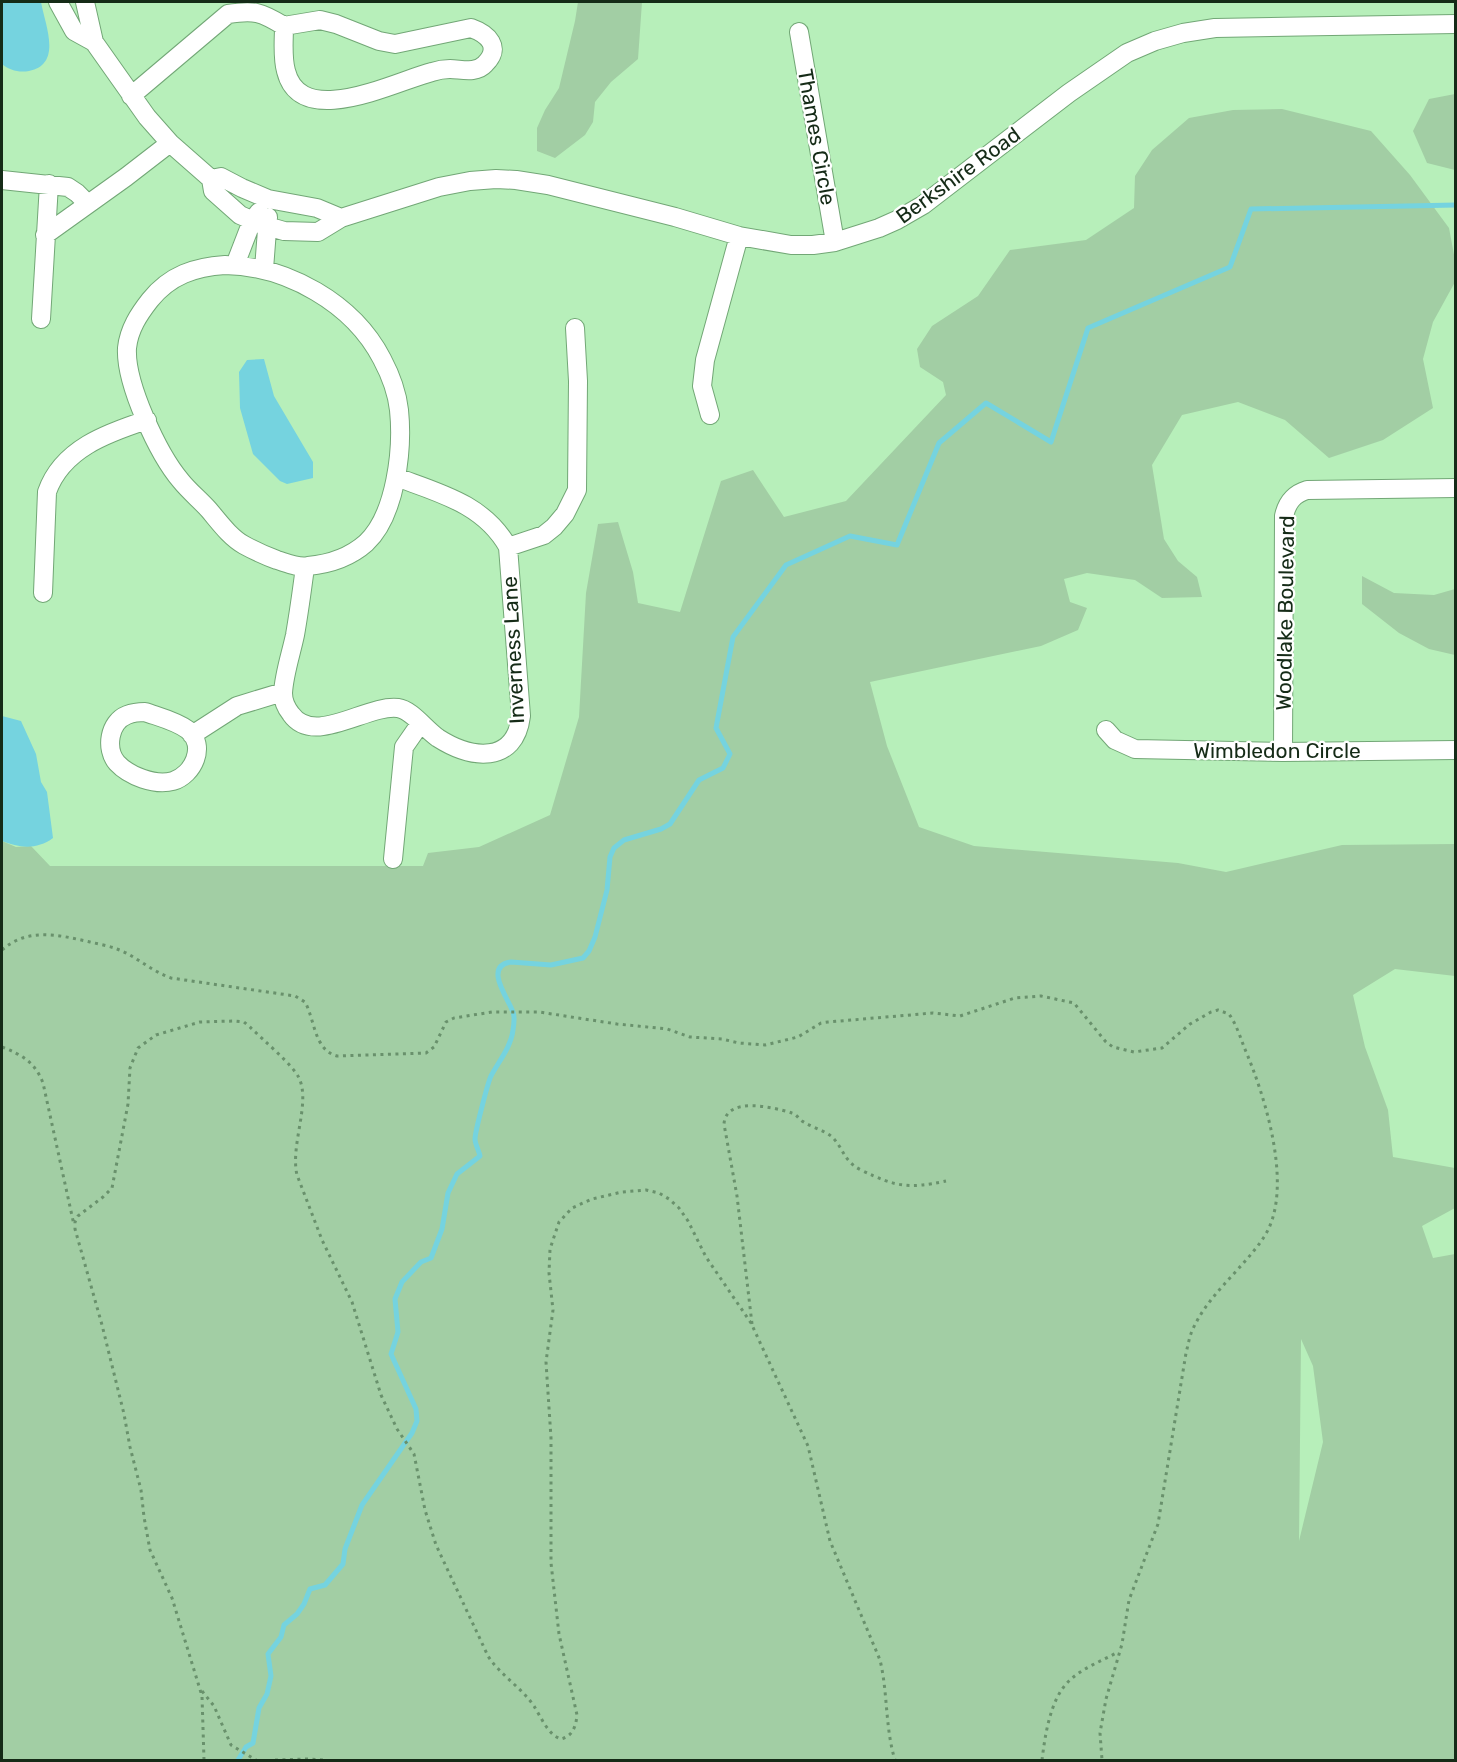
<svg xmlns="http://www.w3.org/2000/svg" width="1457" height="1762" viewBox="0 0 1457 1762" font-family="Rubik,sans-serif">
<rect width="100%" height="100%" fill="#b7efba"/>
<path fill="#a2cea4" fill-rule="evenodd" d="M578 2H642L638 59 611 82 595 102 593 122 585 135 555 158 537 151V128L545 110 559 88 575 21Z
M1455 94H1456L1455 170 1427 163 1413 131 1429 99Z
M1282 109 1371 131 1410 175 1449 228 1455 260V282L1433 322 1423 359 1433 408 1383 440 1329 458 1285 420 1238 402 1182 415 1152 465 1164 539 1178 561 1197 577 1202 597 1162 598 1135 580 1087 573 1064 579 1070 602 1087 608 1078 630 1041 646 870 682 887 746 919 827 974 846 1178 863 1226 872 1342 845 1455 844V976L1395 969 1353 995 1365 1047 1388 1110 1393 1157 1455 1168V1208L1422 1226 1433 1258 1455 1254V1760H2V841L16 847 31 846 50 866H423L428 853 479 847 550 815 579 717 586 593 598 524 618 522 633 572 638 603 680 612 721 481 753 470 784 517 846 501 946 395 943 382 920 367 917 349 932 326 978 296 1010 250 1086 240 1134 208 1135 176 1152 150 1189 118 1233 110ZM1301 1339 1313 1366 1323 1442 1299 1541Z
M1362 576 1394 593 1434 595 1455 589V655L1429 649 1399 633 1362 604Z"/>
<path fill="#75d3df" d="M2 2H41C45 25 63 64 29 71 19 73 9 70 2 64Z
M264 359 274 396 313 462V478L287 484 280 481 253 454 240 408 239 372 247 360Z
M2 716 21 721 36 754 41 782 47 792 53 838C37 850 19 848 2 841Z"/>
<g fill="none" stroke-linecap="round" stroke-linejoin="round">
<path stroke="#75d3df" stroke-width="5" d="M238 1760 246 1747 253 1743 259 1708 267 1694 271 1676 268 1654 281 1637 284 1625 297 1614 304 1604 310 1589 325 1585 343 1564 345 1549 362 1505 412 1433 417 1421 416 1409 391 1354 398 1332 395 1299 402 1282 421 1262 431 1258 442 1229 448 1193 457 1174 480 1156C479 1151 475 1144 475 1139 475 1132 488 1082 491 1076 499 1061 511 1047 513 1030 514 1024 515 1017 513 1012 508 998 483 966 511 962L551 965 583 958 589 951 595 937 607 890 610 857 614 848 624 840 661 829 670 824 699 780 723 768 730 754 716 728 733 637 786 565 850 536 897 545 939 443 986 403 1051 442 1088 328 1230 267 1251 209 1456 205"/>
<g stroke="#72a776" stroke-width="20">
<path id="minor" d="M58 2 74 31 94 42 147 117 170 143 211 179 213 191 240 215 260 224 284 231 318 232 341 218 439 187 470 181 496 179 516 180 548 185 675 217 739 236 791 245H813L835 242 879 228 897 220 923 205 1069 93 1127 53 1155 41 1183 33 1215 28 1456 24
M85 2 94 42
M799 32 835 242
M131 96 228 14C255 10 261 12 284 26 284 40 282 57 286 71 301 131 396 81 432 72 438 70 445 69 450 69 461 69 476 74 485 64 502 47 488 34 471 28L395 44 379 41 336 24 320 20 284 26
M211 179 221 177 242 188 268 199 317 208 341 218
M2 180 68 187 77 193 88 204
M45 235 126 177 170 143
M225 265C287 266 353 303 382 359 390 374 397 392 399 410 403 449 396 515 366 543 349 558 330 564 308 566 298 568 287 563 277 560 266 556 255 551 244 545 230 537 220 523 209 510 200 500 189 491 181 481 158 454 125 383 127 348 129 329 139 314 150 300 170 275 195 267 225 265Z
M235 265 252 221 259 212
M264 269 268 217
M41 319 49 184
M710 415 702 386 705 360 739 236
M508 547 544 535 554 527 565 514 577 490 578 381 575 328
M305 567C302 590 299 612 295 635 291 654 284 674 283 693 283 701 287 709 291 714 314 747 367 704 398 708 412 710 425 729 438 738 471 759 515 765 521 716L508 547C484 504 439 493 396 477
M43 593 47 492C62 449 107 433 147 420
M145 712C159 717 176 721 188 730 207 746 193 775 173 781 155 786 129 776 117 763 105 749 109 722 127 715 132 713 139 712 145 712Z
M1106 730 1115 740 1135 749 1283 752 1456 750
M192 735 237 706 283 692
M1283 752 1284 516C1287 502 1294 494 1307 490L1456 488
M393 859 404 747 420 724"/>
</g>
<path stroke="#69916c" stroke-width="3" stroke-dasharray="3 4.5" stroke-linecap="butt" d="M2 950C28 927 59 935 90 942 99 944 109 946 117 949 136 956 151 971 171 978L295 996 305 1002C315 1020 314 1050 337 1056L426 1053 434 1047 446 1022 454 1018 492 1012H539L617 1024 667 1029 690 1037 722 1039 739 1043 765 1045 798 1037 821 1023 828 1022 933 1013 960 1016 1015 998 1041 996 1074 1003 1106 1042 1113 1047 1134 1052 1162 1048 1190 1024 1211 1012 1218 1010 1229 1014C1236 1024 1240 1036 1244 1047 1265 1095 1295 1190 1264 1237 1243 1269 1208 1294 1192 1331 1189 1338 1188 1346 1186 1353L1158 1524 1129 1600 1122 1644 1106 1699 1100 1733 1102 1760
M2 1047C22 1055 35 1062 43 1083L74 1225
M752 1324 737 1196 724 1124C726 1096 773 1107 792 1113 796 1114 798 1118 802 1121 811 1127 823 1130 831 1136 844 1148 843 1161 861 1170 896 1187 908 1189 946 1181
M202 1691 214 1706 231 1745 256 1760
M204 1760 202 1696 172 1598 150 1550 144 1517 141 1490 130 1447 124 1414 102 1325 75 1229V1222L78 1216 103 1197 112 1188 128 1104 130 1068 138 1048 156 1035 200 1022 234 1021 244 1022 251 1028C262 1039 294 1066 299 1078 311 1103 290 1145 297 1175L322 1240 352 1302 381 1395 397 1429 414 1454 425 1510 436 1545 488 1656C500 1675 521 1687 534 1706 541 1717 548 1735 561 1739 573 1736 576 1726 577 1715L559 1634 551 1563V1438L546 1362 553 1310 549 1273 550 1249 559 1222 572 1208 592 1199 622 1192 646 1190 659 1193 669 1199 679 1208 688 1221 706 1257 751 1323 808 1446 830 1541 880 1660C888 1693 885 1728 895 1760
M275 1760 306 1759 324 1760
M1042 1760C1045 1736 1050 1699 1069 1681 1082 1668 1102 1661 1118 1652"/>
<use href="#minor" stroke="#fff" stroke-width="18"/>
</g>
<g text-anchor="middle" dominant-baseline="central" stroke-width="4.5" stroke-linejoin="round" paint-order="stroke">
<g font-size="21" fill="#152b17" stroke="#fff">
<text transform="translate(817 137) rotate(80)">Thames Circle</text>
<text transform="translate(958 175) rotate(-36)">Berkshire Road</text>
<text transform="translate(1285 613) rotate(-89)">Woodlake Boulevard</text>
<text transform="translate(513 650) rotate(-93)">Inverness Lane</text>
<text x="1277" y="750">Wimbledon Circle</text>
</g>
</g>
<rect width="1457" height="1762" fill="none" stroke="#152b17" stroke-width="6"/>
</svg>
